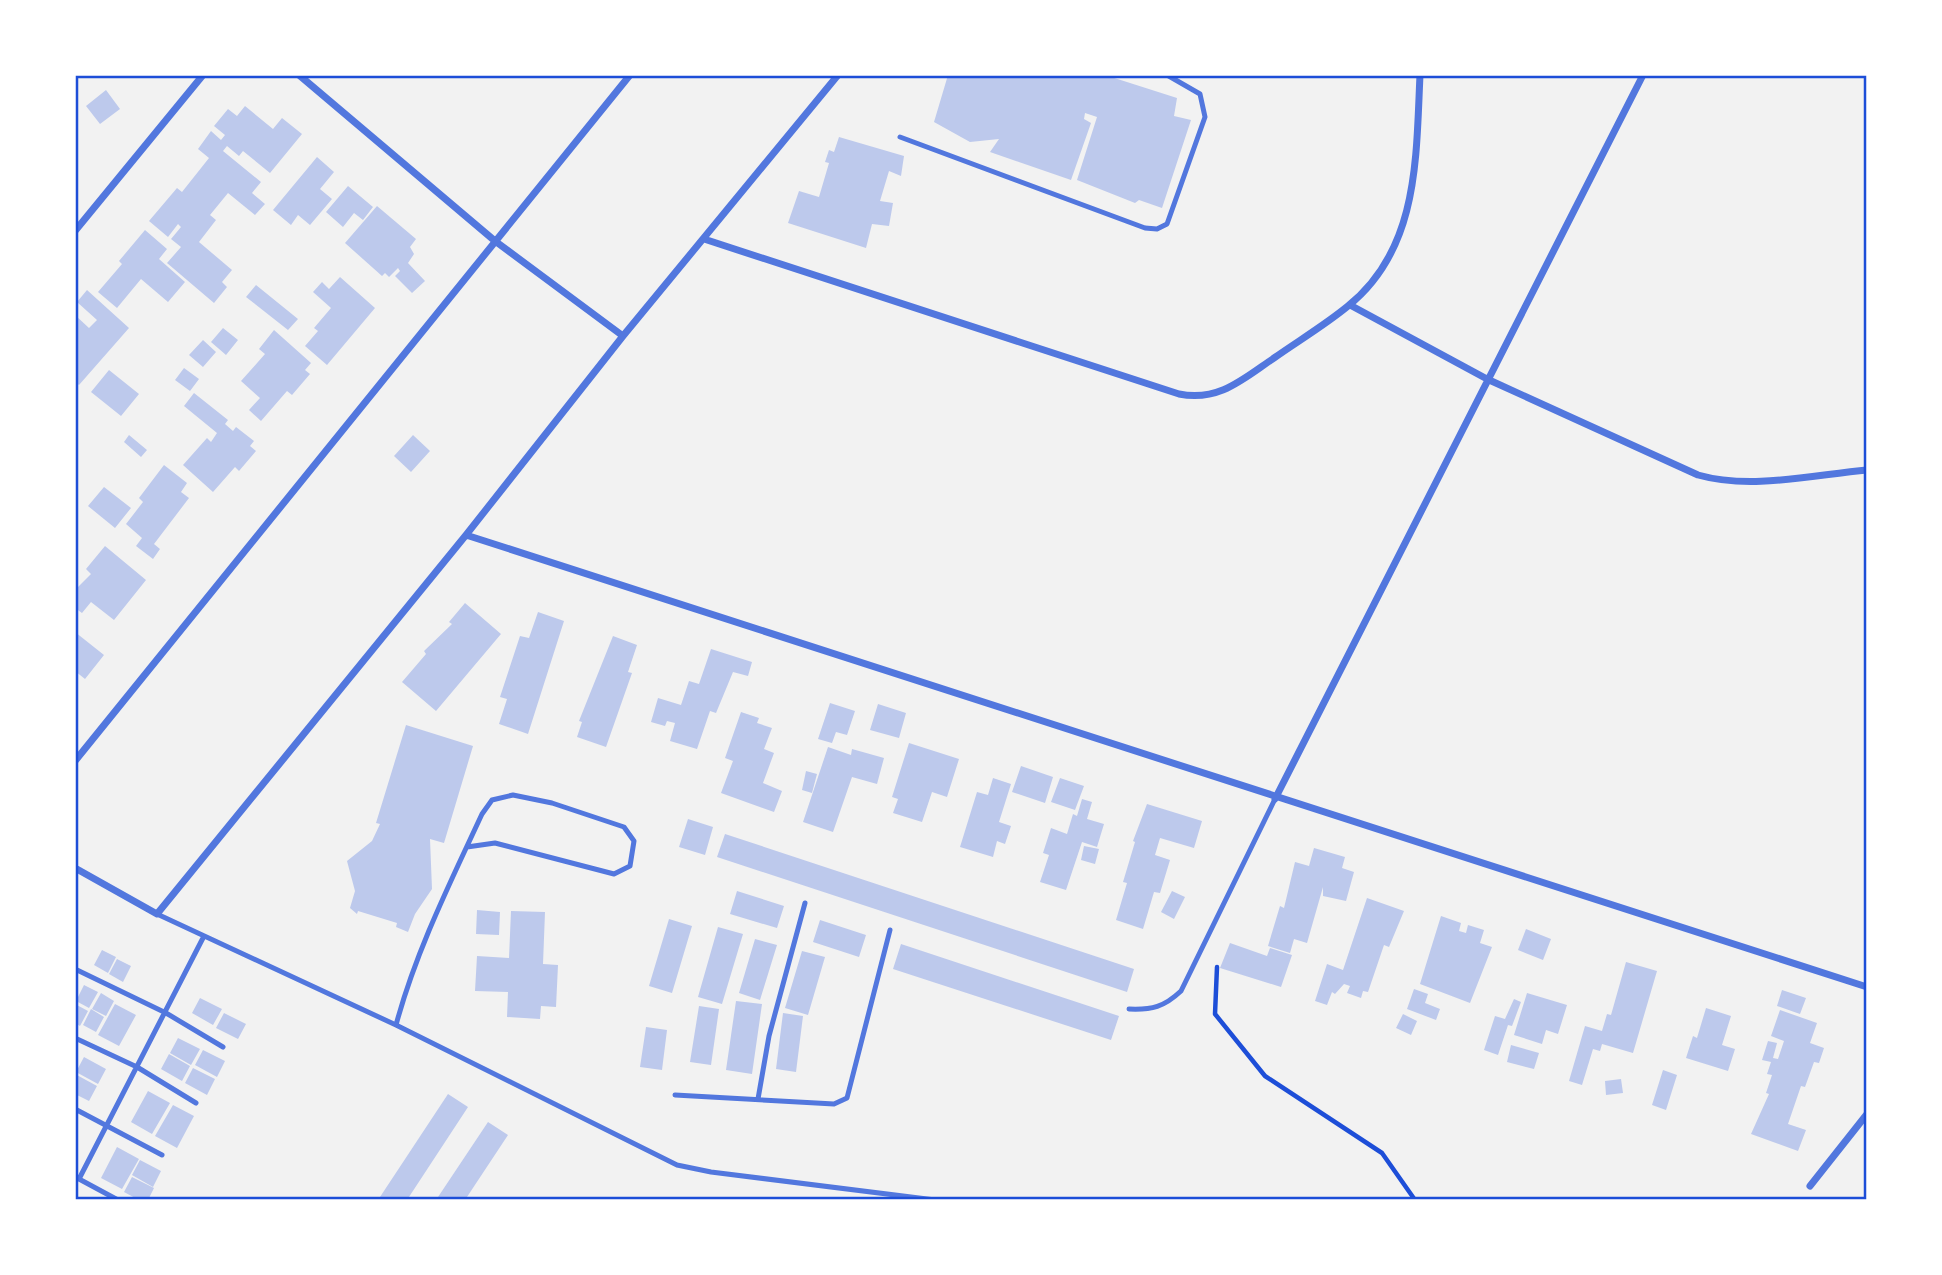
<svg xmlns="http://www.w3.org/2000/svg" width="1942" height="1275" viewBox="0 0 1942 1275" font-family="'Nunito Sans',sans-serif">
<rect width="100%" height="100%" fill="#f2f2f2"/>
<path fill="#bdc9ec" d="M948 75H1105L1177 98 1174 116 1191 120 1162 208 1139 200 1135 203 1077 180 1097 117 1085 113 1084 119 1091 123 1071 180 990 152 999 139 970 142 934 122Z
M106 90 120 109 100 124 86 106Z
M245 106 273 129 282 118 302 134 270 173 243 151 239 156 227 146 223 151 261 182 252 193 265 204 255 215 228 193 210 215 216 220 199 242 232 270 222 282 227 287 214 303 167 263 181 247 171 239 181 227 178 224 168 237 149 221 177 188 182 192 209 158 198 149 211 131 221 140 225 135 214 126 228 109 237 116Z
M839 137 904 156 901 176 889 171 880 201 893 203 889 226 872 224 866 248 788 223 799 191 819 197 829 163 825 162 829 150 834 152Z
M317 157 334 172 320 189 332 199 310 225 298 215 291 225 273 210Z
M348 186 373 207 363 220 354 213 343 227 326 212Z
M377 206 416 239 410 247 414 254 408 263 425 281 412 293 395 276 400 271 398 268 389 277 385 273 382 276 345 243Z
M145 230 167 249 159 259 185 282 168 302 141 279 117 308 98 292 122 264 119 261Z
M340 277 375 308 327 365 305 346 318 331 314 328 331 308 313 292 322 282 329 289Z
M256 285 298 319 288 330 246 297Z
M87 290 129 328 79 385 75 382V315L89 328 97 320 77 302Z
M223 328 238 340 226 355 211 342Z
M274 330 311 363 305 370 310 374 292 395 287 391 261 421 249 410 260 398 241 381 265 354 259 349Z
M203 340 216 352 203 367 189 355Z
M184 368 199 379 190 391 175 380Z
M109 370 139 394 121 416 91 392Z
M194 393 228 420 225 424 233 431 236 427 254 441 250 446 256 451 239 471 235 467 213 492 183 465 207 438 211 442 217 433 184 406Z
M129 435 147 450 141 457 124 442Z
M413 435 430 451 411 472 394 456Z
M164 465 187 483 181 492 189 498 154 544 160 549 153 559 136 546 142 538 126 524 143 502 139 498Z
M104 487 131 508 115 528 88 506Z
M105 546 146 580 114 620 91 602 82 613 75 608V590L91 574 86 569Z
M465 603 501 634 436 711 402 682 426 654 424 651 452 624 449 622Z
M538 612 564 621 528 734 499 724 507 699 500 697 520 636 529 638Z
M75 632 104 655 85 679 75 671Z
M613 636 637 645 628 672 632 673 606 747 577 737 582 722 579 721Z
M711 649 752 662 748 676 733 672 716 713 710 711 697 749 670 741 675 723 667 721 665 726 651 722 658 698 681 705 689 681 699 684Z
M830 703 855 711 847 735 836 732 832 743 818 739Z
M878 704 906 713 899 738 870 730Z
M741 712 759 718 757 723 772 728 764 749 774 753 763 783 782 791 774 812 721 793 733 761 725 758Z
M406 725 473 746 444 843 430 839 432 889 415 914 408 932 396 927 397 923 358 911 357 914 350 908 355 891 347 861 372 841 380 824 376 823Z
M909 743 959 759 947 797 932 792 922 822 893 813 898 799 892 797Z
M828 747 851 755 852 749 884 758 877 784 852 777 833 832 803 822Z
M1021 766 1053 777 1045 803 1012 792Z
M806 771 817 774 812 793 802 790Z
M993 778 1011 784 999 822 1011 826 1005 844 997 841 993 857 960 847 977 792 988 795Z
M1060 778 1084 786 1075 810 1051 802Z
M1082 799 1092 802 1087 819 1104 824 1097 847 1082 842 1066 890 1040 882 1049 855 1043 853 1051 828 1067 834 1073 814 1077 816Z
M1147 804 1202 821 1194 848 1160 838 1155 855 1170 860 1160 893 1154 892 1143 929 1116 920 1127 883 1123 882 1135 842 1133 841Z
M688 819 713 827 705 855 679 847Z
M725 834 1134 969 1127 992 717 857Z
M1084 846 1099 849 1095 864 1081 860Z
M1314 848 1345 857 1342 868 1354 872 1346 901 1323 896V887L1307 943 1294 939 1290 953 1268 946 1280 906 1284 908 1295 862 1309 866Z
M737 891 784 906 777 928 730 914Z
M1172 891 1185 897 1174 919 1161 912Z
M1367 898 1404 911 1389 947 1384 945 1368 992 1363 991 1361 998 1347 993 1350 986 1344 984 1335 994 1332 992 1327 1005 1315 1001 1327 964 1343 970Z
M477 910 500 912 499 935 476 934Z
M511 911 545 912 543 964 558 965 556 1007 541 1006 540 1019 507 1017 508 992 475 991 477 956 509 958Z
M1441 916 1461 923 1459 931 1466 933 1468 925 1484 930 1480 943 1492 947 1470 1003 1420 984Z
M669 919 692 926 672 993 649 986Z
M820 920 866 935 859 957 813 942Z
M718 927 743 934 722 1004 698 997Z
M1526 929 1551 939 1543 960 1518 950Z
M755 939 777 945 760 1000 739 993Z
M1230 943 1267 956 1270 948 1292 955 1281 987 1220 968Z
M901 944 1119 1016 1111 1040 893 969Z
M102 950 116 957 108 973 94 965Z
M802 951 825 957 808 1015 785 1008Z
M117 959 131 966 123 982 109 974Z
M1626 962 1657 971 1633 1053 1602 1044 1600 1051 1593 1049 1582 1085 1569 1081 1585 1026 1602 1031 1607 1014 1611 1015Z
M84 985 98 992 89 1008 76 1001Z
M1414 989 1428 994 1425 1003 1440 1009 1436 1020 1407 1009Z
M1782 990 1806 998 1800 1014 1777 1006Z
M101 993 114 1001 106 1016 92 1009Z
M1527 993 1567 1005 1558 1034 1546 1030 1542 1044 1514 1035Z
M200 998 222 1009 213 1025 192 1013Z
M1514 999 1521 1002 1512 1026 1508 1025 1498 1055 1484 1050 1495 1016 1505 1019Z
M736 1001 762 1004 752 1074 726 1070Z
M75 1004 88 1011 80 1026 75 1023Z
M115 1004 136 1015 119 1046 98 1035Z
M699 1006 719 1009 711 1065 690 1062Z
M1706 1008 1731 1016 1722 1045 1735 1049 1728 1071 1686 1058 1693 1036 1697 1038Z
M91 1009 104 1017 96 1032 83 1025Z
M1780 1010 1817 1023 1810 1043 1824 1048 1819 1063 1814 1062 1805 1087 1801 1086 1788 1124 1806 1130 1798 1151 1751 1134 1769 1094 1766 1093 1772 1075 1767 1074 1771 1062 1762 1060 1768 1041 1777 1043 1773 1058 1778 1059 1784 1041 1771 1036Z
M224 1013 246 1024 238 1039 216 1028Z
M783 1013 803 1016 796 1072 776 1069Z
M1403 1014 1417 1021 1411 1035 1396 1028Z
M646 1027 667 1030 662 1070 640 1067Z
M178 1038 200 1049 191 1065 170 1053Z
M1511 1045 1539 1053 1534 1069 1507 1062Z
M203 1050 225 1061 217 1077 195 1065Z
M169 1054 190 1066 182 1081 161 1069Z
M84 1057 106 1069 98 1084 76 1072Z
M193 1068 215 1079 207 1095 185 1083Z
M1663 1070 1677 1075 1666 1110 1652 1105Z
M75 1074 97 1086 89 1101 75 1094Z
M1621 1079 1623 1093 1606 1095 1605 1081Z
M148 1091 170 1103 152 1134 131 1122Z
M448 1094 468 1107 407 1200H378Z
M173 1105 194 1116 177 1148 155 1136Z
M488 1122 508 1135 465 1200H436Z
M117 1147 139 1159 122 1189 101 1178Z
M140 1160 161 1171 153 1187 132 1175Z
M132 1177 154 1188 148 1200H139L124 1192Z"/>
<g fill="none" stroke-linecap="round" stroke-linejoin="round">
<path stroke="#1d4ed8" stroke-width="4.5" d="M1217 967 1215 1014 1265 1076 1382 1153 1415 1200"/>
<path stroke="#5277de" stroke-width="5" d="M900 137 1145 228 1157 229 1167 224 1205 117 1200 94 1167 75
M157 914 396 1025 677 1165 711 1172 935 1200
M75 969 166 1013 223 1047
M1129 1009C1152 1010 1164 1007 1181 991L1275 799
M396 1025C416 951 450 883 482 814L492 800 513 795 552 803 624 827 634 841 630 866 614 874 495 843 467 847
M75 1038 137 1067 196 1103
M675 1095 834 1104 847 1098 890 930
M758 1099 769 1036 805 903
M75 1109 162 1155
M75 1177 79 1179 204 936
M79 1179 118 1200"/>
<path stroke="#5277de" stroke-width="7" d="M299 75 495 241 623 336
M75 231 203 75
M704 239 1179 394C1219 402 1243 379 1274 358 1298 341 1325 325 1348 306 1419 249 1416 158 1420 75
M1350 305 1487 379 1698 475C1751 490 1812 475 1867 470
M466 535 1867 987
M75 761 630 75
M1275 799 1643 75
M75 868 157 914 466 535 623 336 838 75
M1810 1186 1867 1114"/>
</g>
<rect width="1942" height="1275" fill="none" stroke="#ffffff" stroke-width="154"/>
<rect x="77" y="77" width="1788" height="1121" fill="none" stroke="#1d4ed8" stroke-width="2.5"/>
</svg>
